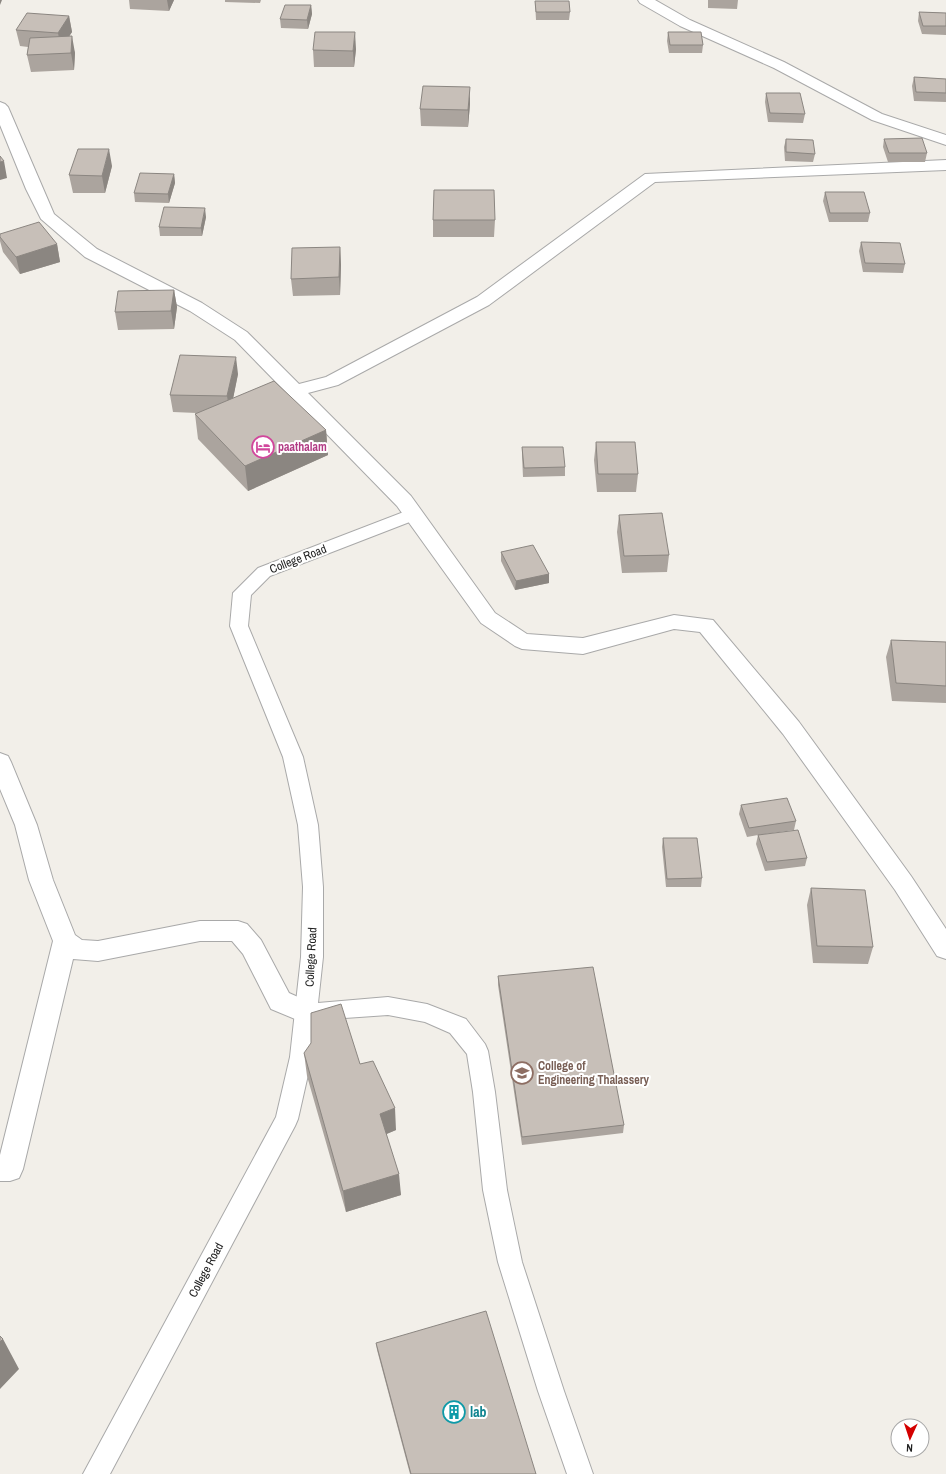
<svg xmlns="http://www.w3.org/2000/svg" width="946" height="1474" viewBox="0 0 946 1474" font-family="'Archivo Narrow',sans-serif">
<rect width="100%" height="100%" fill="#f2efe9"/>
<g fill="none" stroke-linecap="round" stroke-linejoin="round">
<g stroke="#a9a9a9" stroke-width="2">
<path id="service" d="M414 508 420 510 422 514 420 518 270 576 251 595 248 626 303 757 318 825 323 887V957L318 1003 388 997 427 1004 466 1019 485 1044 488 1051 495 1092 507 1190 522 1262 564 1391 593 1474H567L538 1391 498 1262 483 1190 473 1092 467 1054 450 1033 425 1022 388 1015 316 1020 312 1057 298 1119 295 1126 110 1474H83L276 1117 290 1057 301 957 303 887 298 825 283 757 230 626 233 593 258 568Z"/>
</g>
<g stroke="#a9a9a9" stroke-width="2">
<path id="minor" d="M638 0H655L690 20 784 62 882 114 946 135V145L872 120 774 68 680 26 640 3Z
M0 102 5 104 8 107 54 214 97 249 202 303 247 332 299 384 326 377 477 297 645 174 946 160V170L655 182 489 305 338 385 308 393 411 496 495 613 527 634 583 638 674 615 713 620 799 722 911 876 946 929V959L937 956 895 890 783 734 700 632 674 629 583 654 522 649 515 646 481 623 397 506 235 340 190 311 85 257 41 219 26 189 0 125Z
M0 753 8 756 11 762 37 825 53 880 75 935 82 940 98 941 200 921H238L247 924 261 940 289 993 316 1005 320 1013 316 1021 307 1024 271 1009 243 954 232 941H200L98 961 73 959 23 1169 19 1178 10 1181H0V1155L53 941 29 880 15 825 0 789Z"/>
</g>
<use href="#service" fill="#fff" fill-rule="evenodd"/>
<use href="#minor" fill="#fff" fill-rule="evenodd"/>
</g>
<path fill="#aba49e" d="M129 0H174L169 11 130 9Z
M225 0H261L260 3 225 2Z
M708 0H738L737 9 708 8Z
M535 1 570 12 569 20H536Z
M311 5 312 14 308 29 281 28 280 19Z
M919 12 946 13V35L922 34 918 21Z
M69 16 72 32 69 36 75 53 74 70 31 72 27 55 28 47 20 46 16 30Z
M668 32 703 45 702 53H669L667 41Z
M356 49 354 67H314L313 50Z
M914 77 946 79V102L914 101 912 86Z
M766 93 805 114 803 123 768 122 765 102Z
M470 104 468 127 421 126 420 109Z
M786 139 815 154 813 162 785 161 784 147Z
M884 139 927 153 925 162H888L883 147Z
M112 166 105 193H73L69 175Z
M174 174 175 183 169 203 135 202 134 193Z
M825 192 870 213 868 222H829L823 201Z
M206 217 202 236H160L159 227Z
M433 220H495L494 237H433Z
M0 234 57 244 60 262 20 274 3 252 0 241Z
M861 242 905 264 903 273 863 272 859 251Z
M340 247 341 265 340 295 293 296 291 279Z
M174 290 177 307 174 329 118 330 115 312Z
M238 374 233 398 326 430 328 455 248 491 198 439 195 414 197 413 173 412 170 395Z
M596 442 638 474 636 492H597L594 460Z
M522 447 565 467V476L523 477 522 456Z
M619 515 669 555 667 572 622 573 617 532Z
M501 552 549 574V583L515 590 501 561Z
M891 640 946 642V703L892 701 886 657Z
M741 805 796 821 794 830 759 835 807 858 805 866 765 871 756 844 758 835 747 837 739 814Z
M663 838 702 878 701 887H666L662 847Z
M811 888 873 947 868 964 813 963 807 905Z
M498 976 624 1125 623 1133 522 1145 498 985Z
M304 1053 360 1064 396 1130 386 1134 401 1195 346 1212 307 1076Z
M376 1343 536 1474H410L377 1350Z"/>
<path fill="#8b8681" d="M0 0H2L0 5Z
M167 0H174L169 11Z
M311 5 312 14 308 29 307 20Z
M69 16 72 32 61 49 58 33Z
M355 32 356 49 354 67 353 51Z
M72 36 75 53 74 70 71 53Z
M470 87V104L468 127V110Z
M109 149 112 166 105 193 102 176Z
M4 161 7 178 0 180V162Z
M174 174 175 183 169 203 168 194Z
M205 208 206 217 202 236 201 228Z
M57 244 60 262 20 274 16 257Z
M340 247 341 265 340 295 339 277Z
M174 290 177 307 174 329 171 311Z
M236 357 238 374 230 414 227 396Z
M326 430 328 455 248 491 245 466Z
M549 574V583L515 590 516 581Z
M395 1108 396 1130 382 1136 380 1114Z
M399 1174 401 1195 346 1212 343 1191Z
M3 1339 19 1369 0 1389V1342Z"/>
<path fill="#c7bfb8" stroke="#8b8681" d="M535 1H569L570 12H536Z
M285 5H311L307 20 280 19Z
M919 12 946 13V26H923Z
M27 13 69 16 58 33 16 30Z
M315 32H355L353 51 313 50Z
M668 32H701L703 45H670Z
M72 36 71 53 27 55 30 38Z
M914 77 946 79V93L916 92Z
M423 86 470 87 468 110 420 109Z
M766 93H800L805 114 770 113Z
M922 138 927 153H889L884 139Z
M786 139 813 140 815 154 786 152Z
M78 149H109L102 176 69 175Z
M0 156 4 161 0 162Z
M140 173 174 174 168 194 134 193Z
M434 190H494L495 220H433Z
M825 192H864L870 213H830Z
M164 207 205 208 201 228 159 227Z
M39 222 57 244 16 257 0 237V234Z
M861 242 900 243 905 264 865 263Z
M340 247 339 277 291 279 292 248Z
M174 290 171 311 115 312 118 291Z
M180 355 236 357 227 396 170 395Z
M274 381 326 430 245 466 195 414Z
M596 442H635L638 474H598Z
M522 447H563L565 467 524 468Z
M662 513 669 555 624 556 619 515Z
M533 545 549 574 516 581 501 552Z
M891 640 946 642V686L896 683Z
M787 798 796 821 749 828 741 805Z
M798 830 807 858 767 862 758 835Z
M663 838H697L702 878 667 879Z
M811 888 865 890 873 947 817 946Z
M593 967 624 1125 522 1137 498 976Z
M341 1004 360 1064 373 1061 395 1108 380 1114 399 1174 343 1191 304 1053 311 1043V1013Z
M486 1311 536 1474H411L376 1343Z
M0 1336 3 1339 0 1342Z"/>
<defs>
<g id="hotel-ring" transform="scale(1.15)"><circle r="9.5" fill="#fff" stroke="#d1479c" stroke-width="1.5"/><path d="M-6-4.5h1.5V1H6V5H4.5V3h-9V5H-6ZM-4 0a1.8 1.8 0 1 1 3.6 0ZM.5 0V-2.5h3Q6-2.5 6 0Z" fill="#d1479c"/></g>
<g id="university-ring" transform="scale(1.15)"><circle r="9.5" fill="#fff" stroke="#8d6e63" stroke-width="1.5"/><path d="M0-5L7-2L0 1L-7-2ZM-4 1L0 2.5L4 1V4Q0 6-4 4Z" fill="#8d6e63"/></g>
<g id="building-ring" transform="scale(1.15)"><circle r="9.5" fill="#fff" stroke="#0f9aa8" stroke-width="1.5"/><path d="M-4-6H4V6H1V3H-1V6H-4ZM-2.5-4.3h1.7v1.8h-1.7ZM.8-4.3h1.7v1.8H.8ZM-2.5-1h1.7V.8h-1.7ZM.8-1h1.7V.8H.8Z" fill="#0f9aa8"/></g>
</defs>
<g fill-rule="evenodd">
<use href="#hotel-ring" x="263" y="447"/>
<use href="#university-ring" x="522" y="1073"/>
<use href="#building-ring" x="454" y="1412"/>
</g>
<g text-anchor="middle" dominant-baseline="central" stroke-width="4" stroke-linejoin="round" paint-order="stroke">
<g font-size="12" font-weight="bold" fill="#b23c85" stroke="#fff" text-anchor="start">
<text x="278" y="447">paathalam</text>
</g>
<g font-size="12" fill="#222" stroke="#fff">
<text transform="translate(298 559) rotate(-21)">College Road</text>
<text transform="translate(311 957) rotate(-87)">College Road</text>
<text transform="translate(206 1270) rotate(-62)">College Road</text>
</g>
<g font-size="12" font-weight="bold" fill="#785e54" stroke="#fff" text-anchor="start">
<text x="538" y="1066">College of<tspan x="538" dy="14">Engineering Thalassery</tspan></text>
</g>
<g font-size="14" font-weight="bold" fill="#0d838f" stroke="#fff" text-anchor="start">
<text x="470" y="1412">lab</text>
</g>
</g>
<g transform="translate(910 1438) rotate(183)"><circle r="19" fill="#ffffff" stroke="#a7a7a7"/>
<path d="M0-3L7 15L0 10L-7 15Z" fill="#d40000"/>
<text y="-6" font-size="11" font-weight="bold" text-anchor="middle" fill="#222222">N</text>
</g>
</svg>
